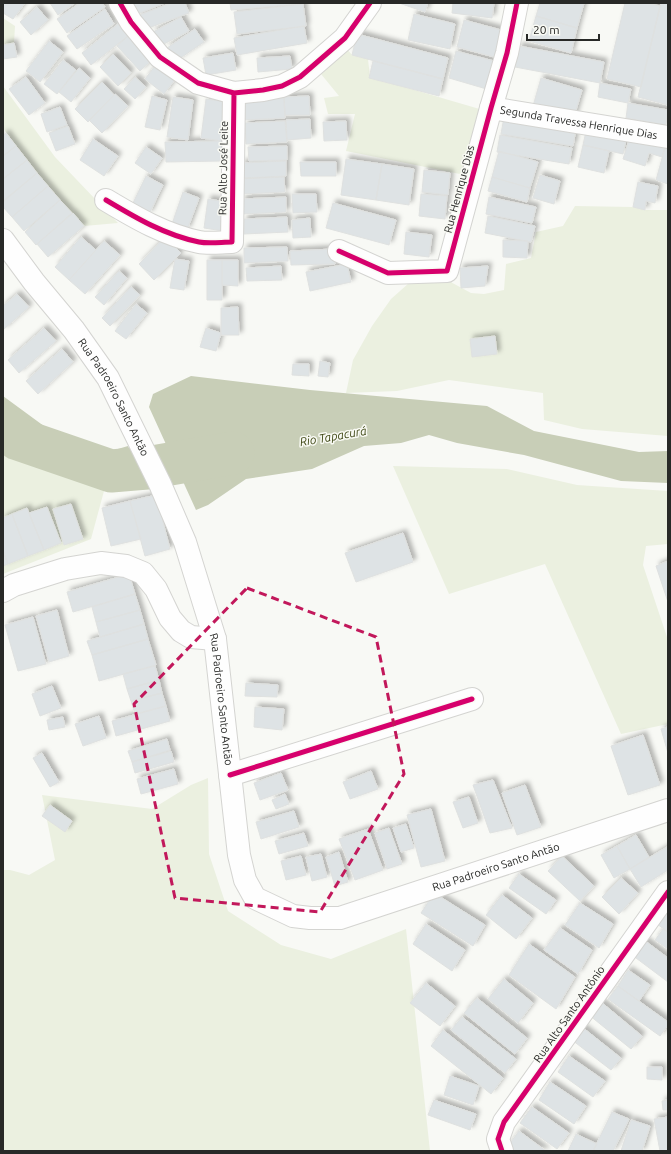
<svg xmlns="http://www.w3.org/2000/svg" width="671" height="1154" viewBox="0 0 671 1154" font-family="Ubuntu,sans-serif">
<defs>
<filter id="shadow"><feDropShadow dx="3.5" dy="-3.5" stdDeviation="2" flood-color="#0004"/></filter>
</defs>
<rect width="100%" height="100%" fill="#f8f9f5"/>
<path fill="#ebf0e0" d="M3 18 15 26 14 43 3 45Z
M346 48 352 55 368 59 370 77 483 110 465 175 346 151 355 114H328L324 98 339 96 321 74Z
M3 86 55 157 118 223 84 226 43 181 3 128Z
M575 206 633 207 645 210H668V436L582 429 544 420 543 393 449 380 397 391 346 393 353 360 372 326 391 299 418 275 434 273 471 293 484 294 504 290 506 264 531 258 536 232 563 226Z
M3 441 18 451 73 467 107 480 91 539 3 574Z
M393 466 507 469 577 485 668 491V544L646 546 643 565 668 640V724L621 734 545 564 449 594Z
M208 778 209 854 228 911 281 945 331 959 406 929 430 1151H3V870H10L29 875 55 860 42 795 152 809 191 785Z"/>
<path fill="#c8ceb7" d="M191 376 310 390 487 406 534 431 639 452 668 451V483L621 481 524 455 457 443 429 435 401 443 364 446 312 469 246 479 208 505 196 510 149 407 153 394Z
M3 396 48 429 95 447 111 451 128 446 144 480H107L73 467 18 451 3 441Z"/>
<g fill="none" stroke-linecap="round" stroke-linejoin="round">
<path stroke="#c8ceb7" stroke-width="43" d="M3 429 18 439 111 471 147 468 233 453"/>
</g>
<path fill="#dee3e5" stroke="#dfe1e0" filter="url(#shadow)" d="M3 3H25L13 19 3 13Z
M50 3H75L58 15Z
M80 3H102L105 7 67 33 57 19Z
M130 3H165L135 15Z
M171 3H185L189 13 143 30 137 16Z
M230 3H300V4L231 10Z
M399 3H428L425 12Z
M453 3H494L492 18 452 13Z
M540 3H584L577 28 536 16Z
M625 3H646L660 6 641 87 607 79Z
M661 3H668V105L638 97Z
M303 4 306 26 237 34 234 12Z
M37 7 48 20 31 35 20 22Z
M105 9 114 24 77 49 67 36Z
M414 14 455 24 450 49 408 40Z
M536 16 577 28 571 53 529 41Z
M181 17 189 31 160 46 153 32Z
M464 20 505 31 498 58 457 47Z
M118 24 128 36 91 65 82 53Z
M304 26 307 43 237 55 234 38Z
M195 29 204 42 176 61 167 48Z
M130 34 153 59 140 71 117 46Z
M357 34 448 58 443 79 352 55Z
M49 41 63 52 40 82 26 71Z
M14 43 17 57 3 59V45Z
M519 46 604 62 600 83 515 67Z
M456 51 498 62 490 90 449 78Z
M233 53 236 70 206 75 203 58Z
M113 54 131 73 118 86 100 67Z
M290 56 292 69 258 72 257 58Z
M63 60 76 70 57 94 44 84Z
M373 61 443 79 439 96 369 78Z
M158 62 177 77 164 94 145 79Z
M79 68 90 78 71 102 59 92Z
M26 77 45 103 29 115 9 89Z
M135 77 146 87 135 99 124 89Z
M541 78 582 90 574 117 533 106Z
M102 82 114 95 88 122 75 109Z
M600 83 631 89 628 103 598 97Z
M115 94 128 106 102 133 89 120Z
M152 96 167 100 160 130 145 127Z
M309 96 310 115H285L284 97Z
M173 97 193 100 188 140 167 137Z
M284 98 285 118 245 120 244 100Z
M206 99 227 102 222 141 201 138Z
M628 103 668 110 666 125 626 118Z
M60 107 67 125 47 132 41 114Z
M504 117 576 129 573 146 501 134Z
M310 119 311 138 287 140 286 120Z
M285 121 287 142 246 144 245 123Z
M346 121 347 140 324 141 323 122Z
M68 126 75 144 56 151 49 133Z
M586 131 626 140 623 154 583 145Z
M6 133 16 146 3 156V135Z
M631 134 666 144 662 157 649 153 645 166 623 159Z
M500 135 572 148 569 164 497 152Z
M93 139 118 156 104 176 80 160Z
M222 141V161L166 162 165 142Z
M666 144 668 145V184L656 180Z
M583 145 609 151 604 173 578 167Z
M16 146 27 160 3 179V156Z
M287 146V160L249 161 248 147Z
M146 147 162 158 151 174 135 163Z
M499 151 538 162 530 188 492 177Z
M346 159 382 164 376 200 341 195Z
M27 160 37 173 3 202V179Z
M286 161V176L243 178 242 163Z
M300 162H336V176H301Z
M382 164 414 169 409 205 376 200Z
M424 170 450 173 448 195 422 192Z
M37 173 48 186 12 217 3 207V201Z
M540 175 560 181 554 204 533 198Z
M146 176 163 185 149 214 132 205Z
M284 177 285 192 241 194 240 179Z
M492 177 530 188 527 202 488 191Z
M638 182 658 186 655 203 646 201 645 210 633 207Z
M48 186 60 200 24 231 12 217Z
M183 192 199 198 187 230 172 224Z
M292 194H316L317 212 293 213Z
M421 194 447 196 445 219 419 216Z
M286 197V212L243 214 242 199Z
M489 197 536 207 532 223 486 214Z
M208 199 227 202 223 231 204 228Z
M60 200 72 213 36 245 25 232Z
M333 203 396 220 389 245 326 228Z
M73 213 84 226 48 257 37 244Z
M488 216 535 226 531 242 485 233Z
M287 217 288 232 244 234V219Z
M310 218 311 237 293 238 292 220Z
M406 232 432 235 429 257 404 254Z
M81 237 96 250 69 280 55 267Z
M165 237 181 253 154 280 139 264Z
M503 240 528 241 527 258 503 257Z
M104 241 120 255 85 294 69 280Z
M287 247 288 261 244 263V248Z
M334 249 335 264 291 265 290 251Z
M175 259 189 261 184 290 170 288Z
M207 260H222V300H207Z
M222 260H238V286L222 285Z
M347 264 351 282 310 291 306 272Z
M281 266 282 280 247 281 246 268Z
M488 266 485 286 461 288 460 268Z
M119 271 127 278 104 305 95 297Z
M131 287 140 295 110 326 102 318Z
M17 294 29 307 3 330V306Z
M136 304 147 313 126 339 115 331Z
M238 307 239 335H221V308Z
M44 328 56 341 19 373 8 360Z
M206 328 221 333 216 351 200 347Z
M495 336 497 354 472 357 470 339Z
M62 349 73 362 38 394 26 381Z
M320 361 330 363 328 377 318 376Z
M293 364H309V376L292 375Z
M156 495 170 549 145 556 130 501Z
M130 501 141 539 111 546 102 508Z
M71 504 83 539 64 545 53 509Z
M47 507 61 543 44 550 29 513Z
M27 508 44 550 28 556 12 514Z
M12 514 28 556 8 564 3 551V518Z
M403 533 413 562 356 582 345 553Z
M3 551 8 564 3 566Z
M668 561V602L656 566Z
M129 574 135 594 73 612 67 592Z
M135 594 140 610 96 622 92 607Z
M57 610 69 656 49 662 36 616Z
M140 610 144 624 100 637 96 622Z
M33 617 46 664 18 671 5 625Z
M144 624 148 639 92 655 87 641Z
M148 639 156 665 99 681 92 655Z
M155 666 159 680 127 689 123 674Z
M159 680 162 693 131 701 127 689Z
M246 683 278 685 277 697 245 696Z
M52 686 61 708 40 716 32 694Z
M162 693 166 706 135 714 131 701Z
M166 706 170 721 116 736 112 721Z
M255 707 284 709 282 730 254 727Z
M99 716 106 738 83 746 75 724Z
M63 717 65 727 49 730 47 720Z
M668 727V753L661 729Z
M643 735 660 785 628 795 611 746Z
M167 739 170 750 132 762 128 751Z
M171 751 174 762 135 773 132 762Z
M42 753 59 782 50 787 33 758Z
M174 769 178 784 141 794 137 779Z
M371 771 378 789 350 799 343 782Z
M281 773 288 790 260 800 254 783Z
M493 780 512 828 490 833 473 785Z
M525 785 541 827 517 835 502 793Z
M285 794 289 804 276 809 272 800Z
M469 797 478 823 463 828 453 802Z
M50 805 72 821 65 832 42 816Z
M431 809 445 861 421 867 407 815Z
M294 811 299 827 261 839 256 822Z
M406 824 414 848 401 852 393 828Z
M389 828 402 864 387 869 375 833Z
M368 829 383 870 355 880 339 839Z
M304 833 308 846 279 854 275 841Z
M636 835 649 857 630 869 617 846Z
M617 846 630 869 614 878 601 855Z
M667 847 668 849V870L641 887 630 869Z
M339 852 348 882 335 886 326 857Z
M321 854 327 877 312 881 306 857Z
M301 856 306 875 286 880 281 861Z
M562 856 594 886 580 901 548 871Z
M519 874 556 900 546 914 509 888Z
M621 878 638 893 619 914 602 897Z
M434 893 485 925 473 946 421 913Z
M502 895 532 918 516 939 486 915Z
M580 903 613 924 599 948 565 925Z
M666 911 668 912V932L657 924Z
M426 924 465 950 452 971 413 944Z
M560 928 592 950 578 974 544 950Z
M663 929 668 932V949L655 940Z
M644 940 668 958V982L632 955Z
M529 944 575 977 556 1009 509 975Z
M628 970 650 985 639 1001 618 986Z
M504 979 533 1003 518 1023 488 999Z
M426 983 455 1006 440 1026 410 1003Z
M618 986 668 1022V1025L660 1036 608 999Z
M477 998 527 1038 515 1054 464 1013Z
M601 1002 642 1036 631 1049 589 1015Z
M462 1017 516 1059 505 1073 451 1030Z
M582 1027 621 1058 611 1070 572 1040Z
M443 1030 503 1078 491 1094 431 1046Z
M569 1056 605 1081 593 1097 558 1072Z
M647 1067H662V1080L647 1079Z
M450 1076 479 1086 473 1105 444 1095Z
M550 1082 586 1106 574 1124 539 1100Z
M434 1100 476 1114 470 1130 428 1115Z
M668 1100V1110H663L662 1101Z
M532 1107 569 1133 557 1149 520 1123Z
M612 1112 629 1119 613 1151H593Z
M668 1117V1151H660L654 1119Z
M631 1120 650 1126 642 1151H621Z
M519 1131 546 1151H515L508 1146Z
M576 1134 597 1144 593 1151H568Z"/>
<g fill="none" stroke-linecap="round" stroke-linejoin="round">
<g stroke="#d4d4d1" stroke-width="24">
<g id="minor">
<path d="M120 3 131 22 160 57 198 83 234 93 263 90 282 86 300 77 345 38 370 3"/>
<path id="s1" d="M491 108 668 137"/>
<path d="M106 200C136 218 165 235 199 242 209 244 222 242 232 242L234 93"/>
<path d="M339 251 388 273 447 271 491 108 507 53 517 3"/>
<path d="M3 591 14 585 65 569 101 563 126 566 143 573 156 589 170 618 181 631 191 637 215 639"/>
<path d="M230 775 472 699"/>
<path d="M502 1151 498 1139 504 1122 668 892"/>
</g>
</g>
<g stroke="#d4d4d1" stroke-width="24">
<g id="major">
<path id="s2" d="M3 240 34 282 74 330 108 378 160 484 185 542 215 639 239 855 245 880 255 898 293 916 310 918H340L668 810"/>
</g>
</g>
<use href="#minor" stroke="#fefefe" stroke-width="22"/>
<use href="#major" stroke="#fefefe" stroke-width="22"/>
<g stroke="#f9faf4" stroke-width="8">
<path id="cycleway" d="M120 3 131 22 160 57 198 83 234 93 263 90 282 86 300 77 345 38 370 3
M106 200C136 218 165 235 199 242 209 244 222 242 232 242L234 93
M339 251 388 273 447 271 491 108 507 53 517 3
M230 775 472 699
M502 1151 498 1139 504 1122 668 892"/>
</g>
<use href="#cycleway" stroke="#d6006c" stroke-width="5"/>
</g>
<path fill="none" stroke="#c2185b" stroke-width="3" stroke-dasharray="8 5" stroke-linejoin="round" d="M247 588 376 637 404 774 320 912 175 898 134 704Z"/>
<g text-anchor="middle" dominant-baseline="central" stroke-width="3" stroke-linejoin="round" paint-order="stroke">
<g font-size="11" fill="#282927" stroke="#f9faf4">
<text stroke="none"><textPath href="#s1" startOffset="89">Segunda Travessa Henrique Dias</textPath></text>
<text transform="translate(223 168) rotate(-89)">Rua Alto José Leite</text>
<text transform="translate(459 189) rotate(-75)">Rua Henrique Dias</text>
<text stroke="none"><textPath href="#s2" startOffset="193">Rua Padroeiro Santo Antão</textPath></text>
<text stroke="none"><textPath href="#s2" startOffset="517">Rua Padroeiro Santo Antão</textPath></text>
<text stroke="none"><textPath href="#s2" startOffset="973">Rua Padroeiro Santo Antão</textPath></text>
<text transform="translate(569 1014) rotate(-55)">Rua Alto Santo Antônio</text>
</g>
<g font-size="12" font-style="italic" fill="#414a18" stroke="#f9faf4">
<text transform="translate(333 436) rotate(-10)">Rio Tapacurá</text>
</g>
</g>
<rect width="671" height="1154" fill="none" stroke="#282927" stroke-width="8"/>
<path d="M527 34v6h72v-6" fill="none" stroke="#282927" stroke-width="2"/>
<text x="533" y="34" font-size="12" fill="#282927" stroke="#f9faf4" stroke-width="3" paint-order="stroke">20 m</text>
</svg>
